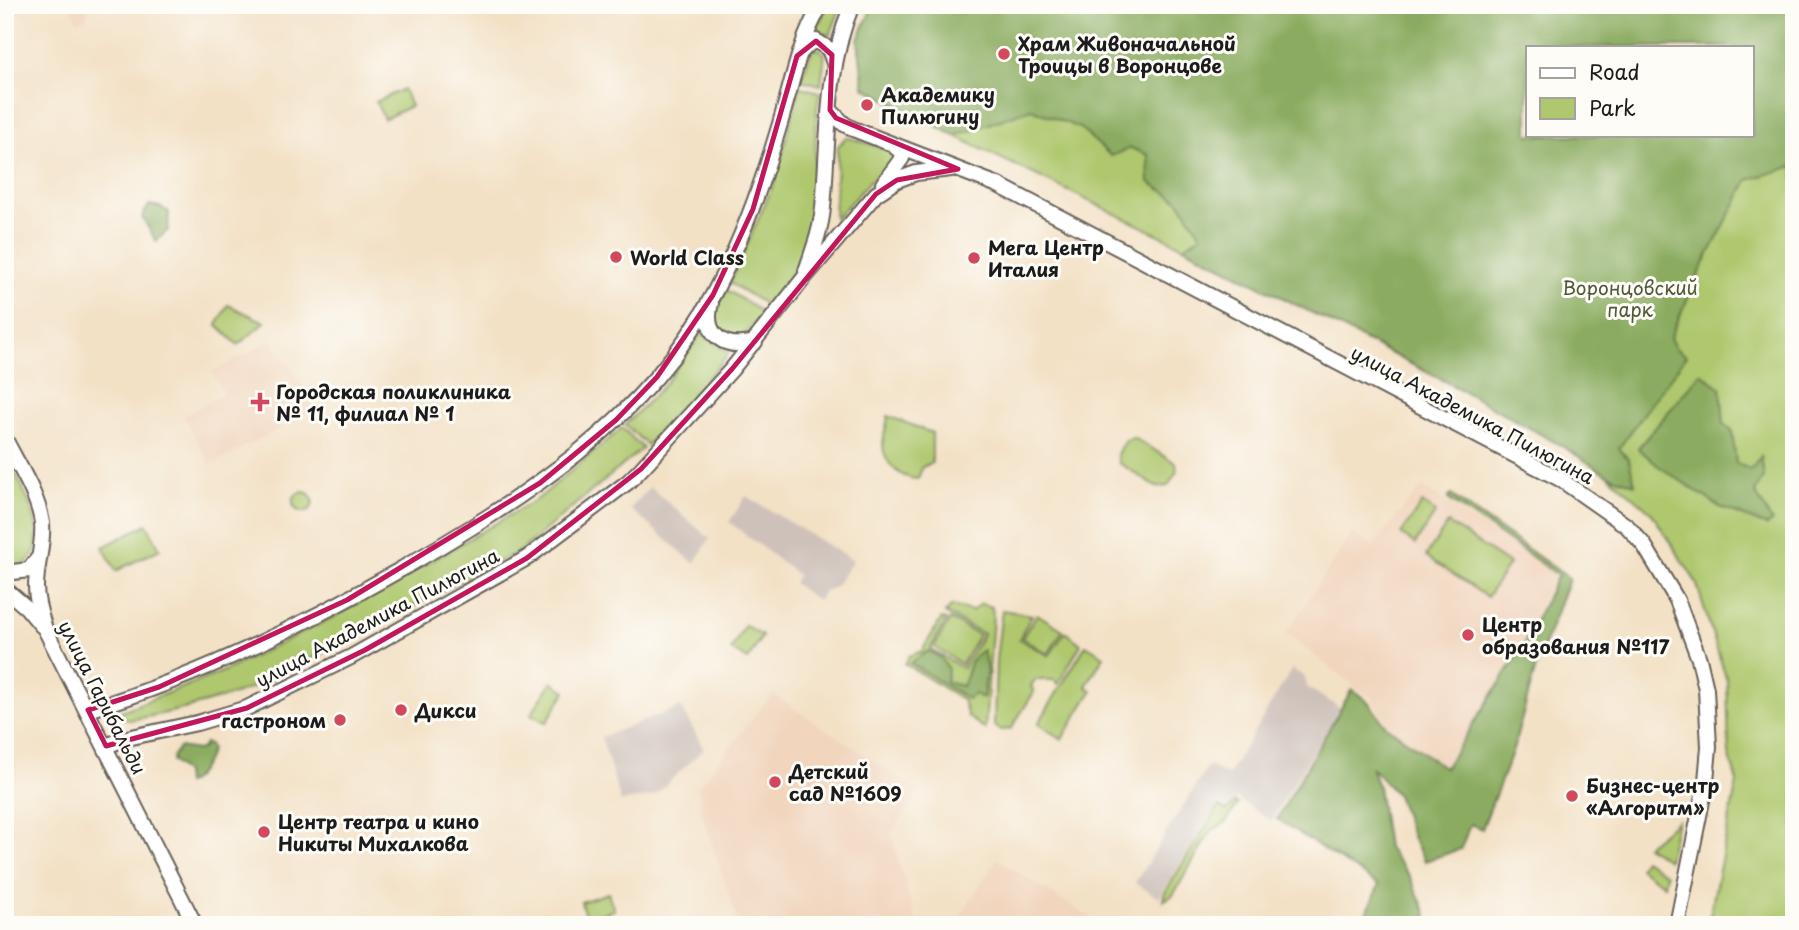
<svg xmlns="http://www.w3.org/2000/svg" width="1799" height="930" viewBox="0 0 1799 930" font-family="'Playpen Sans',sans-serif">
<rect width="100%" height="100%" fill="#fdfcf7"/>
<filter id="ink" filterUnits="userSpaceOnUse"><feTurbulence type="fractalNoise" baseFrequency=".0143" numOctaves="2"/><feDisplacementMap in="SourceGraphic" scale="14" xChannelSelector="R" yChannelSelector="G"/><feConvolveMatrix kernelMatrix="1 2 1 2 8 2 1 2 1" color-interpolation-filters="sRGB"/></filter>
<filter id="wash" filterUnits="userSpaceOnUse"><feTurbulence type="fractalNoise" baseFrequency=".00686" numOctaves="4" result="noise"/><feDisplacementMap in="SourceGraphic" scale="28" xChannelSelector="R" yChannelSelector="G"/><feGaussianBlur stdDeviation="1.57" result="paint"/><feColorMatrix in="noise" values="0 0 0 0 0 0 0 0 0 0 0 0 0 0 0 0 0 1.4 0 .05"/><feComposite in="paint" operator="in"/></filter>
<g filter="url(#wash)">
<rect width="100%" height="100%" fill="#f3e1c6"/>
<path fill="#f1d5bd" d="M69 5H90L86 18 77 21Z
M272 340 285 364 289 362 315 410 210 465 184 416 224 394 212 372Z
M1422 486 1555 574 1516 654 1444 767 1387 724 1372 699 1286 634 1352 533 1373 546Z
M773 694 919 791 891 834 917 925H739L702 815 698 786Z
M997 859 1102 925H955Z"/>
<path fill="#cec1ba" d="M650 487 710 539 694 563 630 509Z
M746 496 853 560 835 587 824 591 818 601 793 583 798 575 729 522Z
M1292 669 1305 677 1307 687 1340 708 1271 821 1236 798 1227 808 1219 802 1159 898 1135 883 1208 766 1228 775Z
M681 707 704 749 654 796 621 802 601 737Z"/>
<path fill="#afc86e" stroke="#667245" stroke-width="2" fill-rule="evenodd" d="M828 5H842L830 35 815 31Z
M884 5H1794V925H1708L1737 782 1729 753 1727 681 1696 582 1651 512 1608 475 1562 446 1456 387 1184 247 963 140 864 87 858 40ZM1528 47H1752V135H1528Z
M812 49H819L825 54 821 85 801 80Z
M800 87 820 92 817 109 811 239 800 264 768 306 730 283 774 183Z
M403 89 411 106 384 119 376 102Z
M846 137 890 150 897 157 891 167 872 179 836 218 834 216 838 146Z
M727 290 763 313 741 338 722 335C711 311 715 312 727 290Z
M228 305 265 322 238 345 217 325Z
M703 335 729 353 728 355 647 445 625 425 664 385 699 336Z
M888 416 932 433V463L922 467 918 479C901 479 885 465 883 446 883 437 887 425 888 416Z
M622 428 643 448 520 551 269 681C223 700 178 712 129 720L122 717 121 711 222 672 336 616 539 498Z
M1134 438 1176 463 1177 471 1168 486 1156 487 1119 463 1117 455C1120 447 1125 438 1134 438Z
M5 454C18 478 55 539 26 563 21 567 12 568 5 569Z
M293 502a10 10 0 1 1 20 0a10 10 0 1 1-20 0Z
M1422 503 1436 512 1415 544 1401 534Z
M1448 523 1509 564 1487 597 1426 556Z
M147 524 160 549 116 571 103 547Z
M981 604 992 607 993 616 985 729 968 717 963 700 905 664 909 656 922 651 941 619 946 620 930 649 963 668 983 634 945 613 952 606 972 611Z
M1002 610 1032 615 1019 639 1049 656 1065 632 1081 644 1058 684 1054 680H1035L1031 686 1034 692 1011 729 1000 730 994 725 996 660Z
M1037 614 1063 630 1048 654 1022 638Z
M950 619 979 635 962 664 934 647Z
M745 625 762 636 748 660 731 650Z
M1086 645 1104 656 1086 686 1092 691 1062 739 1038 724Z
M552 682 566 691 546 723 531 714Z
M1235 802 1238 804 1225 823 1211 831 1173 895 1163 901 1164 894 1219 806 1227 811Z
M1677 821 1668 860 1646 846Z
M1644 860 1666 874 1664 885 1639 868Z
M608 893 614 910 586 919 581 902Z"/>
<path fill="#8bac61" stroke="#54643e" stroke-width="2" fill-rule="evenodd" d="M873 5H1794V166L1748 180 1700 271 1670 338 1675 348 1686 356 1619 448 1629 460 1635 484 1608 475 1562 446 1456 387 1184 247 1201 235 1179 201 1149 182 1148 155 1131 148 1111 156 1080 128 1031 109 955 136 864 87 858 40ZM1752 47V135H1528V47Z
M149 205 160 207 169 212 168 230 156 241 142 217Z
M1701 373 1721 388 1724 424 1732 430 1736 463 1751 470 1761 456 1764 476 1755 492 1772 521 1767 526 1720 507 1657 465 1638 448Z
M1451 495 1569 578 1536 667 1513 750 1482 829 1470 824 1461 849 1425 861 1413 839 1397 795 1371 767 1378 787 1387 847 1409 875 1427 915 1424 925H1363V920L1379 885 1277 819 1352 689 1369 703 1385 725 1445 768 1521 650 1558 575 1448 499Z
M983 650 987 671 983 698 974 694 968 699 910 663 928 651 941 658 948 669 946 682 962 686C970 670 966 660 983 650Z
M205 743 209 745 211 750C206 763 199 778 186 784L185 773 172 761 173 755 180 747 197 750 203 748Z"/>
</g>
<g filter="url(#ink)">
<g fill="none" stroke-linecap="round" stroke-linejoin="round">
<g stroke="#676158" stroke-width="18">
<path id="tertiary" d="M801 52 810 43 816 41 829 49 834 63
M830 110 844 124 853 129 998 185 1560 479 1627 526 1644 545 1677 600 1699 659 1706 689 1709 747 1706 781 1677 925
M883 184 902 158 901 152 893 145
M806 271C813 250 821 230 823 208 829 141 825 69 852 5
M711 303C702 336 725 350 755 342
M5 439C18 465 38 494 42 523 44 544 36 566 36 587 36 602 41 616 45 629L195 925
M5 573 29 570 39 557
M5 589 27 608 42 626
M88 710C196 678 300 627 398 571 521 500 646 422 714 293 742 240 762 185 779 127 792 85 798 44 821 5
M106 746 127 738 197 723 247 708 351 657 527 558 628 482 641 469 732 369 804 278 876 194 897 180 916 173 951 169"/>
</g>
<use href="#tertiary" stroke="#fff" stroke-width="14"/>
</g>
</g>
<path fill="none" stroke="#c2185b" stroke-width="5" stroke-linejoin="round" d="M816 41 832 55 830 110 836 118 958 169 897 180 876 194 732 369 641 469 527 558 365 650 247 708 106 746 88 710 159 687 347 600 540 483 616 420 657 377 713 295 753 209 797 56Z"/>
<g fill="#d1495b" stroke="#fdfcf7" stroke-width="2.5">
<circle cx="1004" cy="54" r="7"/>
<circle cx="867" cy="105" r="7"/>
<circle cx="616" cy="257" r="7"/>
<circle cx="974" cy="258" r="7"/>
<path d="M256.5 391.5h7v7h7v7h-7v7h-7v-7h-7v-7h7z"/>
<circle cx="1468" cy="635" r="7"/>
<circle cx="401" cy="710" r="7"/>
<circle cx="340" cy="720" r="7"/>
<circle cx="775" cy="782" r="7"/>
<circle cx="1572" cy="796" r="7"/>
<circle cx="264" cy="832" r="7"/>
</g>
<g text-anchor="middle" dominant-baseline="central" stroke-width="6" stroke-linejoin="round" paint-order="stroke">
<g font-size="19" font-weight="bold" fill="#1c1c1c" stroke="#fdfcf7" text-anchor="start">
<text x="1018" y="43">Храм Живоначальной<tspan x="1018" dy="22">Троицы в Воронцове</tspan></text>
<text x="881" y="94">Академику<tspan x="881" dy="22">Пилюгину</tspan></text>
<text x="988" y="247">Мега Центр<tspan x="988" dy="22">Италия</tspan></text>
<text x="630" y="257">World Class</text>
<text x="276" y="391">Городская поликлиника<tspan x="276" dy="22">№ 11, филиал № 1</tspan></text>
<text x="1482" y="624">Центр<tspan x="1482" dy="22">образования №117</tspan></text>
<text x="415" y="710">Дикси</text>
<text x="326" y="720" text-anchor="end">гастроном</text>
<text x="789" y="771">Детский<tspan x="789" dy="22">сад №1609</tspan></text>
<text x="1586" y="785">Бизнес-центр<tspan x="1586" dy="22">«Алгоритм»</tspan></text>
<text x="278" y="821">Центр театра и кино<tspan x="278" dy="22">Никиты Михалкова</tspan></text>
</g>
<g font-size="19" fill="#4f5839" stroke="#fdfcf7">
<text x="1630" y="287">Воронцовский<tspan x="1630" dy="22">парк</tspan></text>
</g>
<g font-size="19" fill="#1c1c1c" stroke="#fdfcf7">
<text transform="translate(1473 414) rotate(28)">улица Академика Пилюгина</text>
<text transform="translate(377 617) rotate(-28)">улица Академика Пилюгина</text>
<text transform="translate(103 697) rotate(63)">улица Гарибальди</text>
</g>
</g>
<rect width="1799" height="930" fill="none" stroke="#fdfcf7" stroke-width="28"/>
<rect x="1526" y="46" width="228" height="91" fill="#fdfcf7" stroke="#a3a29f" stroke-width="2"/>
<rect x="1540" y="68" width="35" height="10" fill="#ffffff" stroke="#a3a29f" stroke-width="2"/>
<text x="1589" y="80" font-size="21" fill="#1c1c1c">Road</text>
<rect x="1540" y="98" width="35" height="21" fill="#afc86e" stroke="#a3a29f" stroke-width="2"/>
<text x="1589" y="116" font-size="21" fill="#1c1c1c">Park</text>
</svg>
